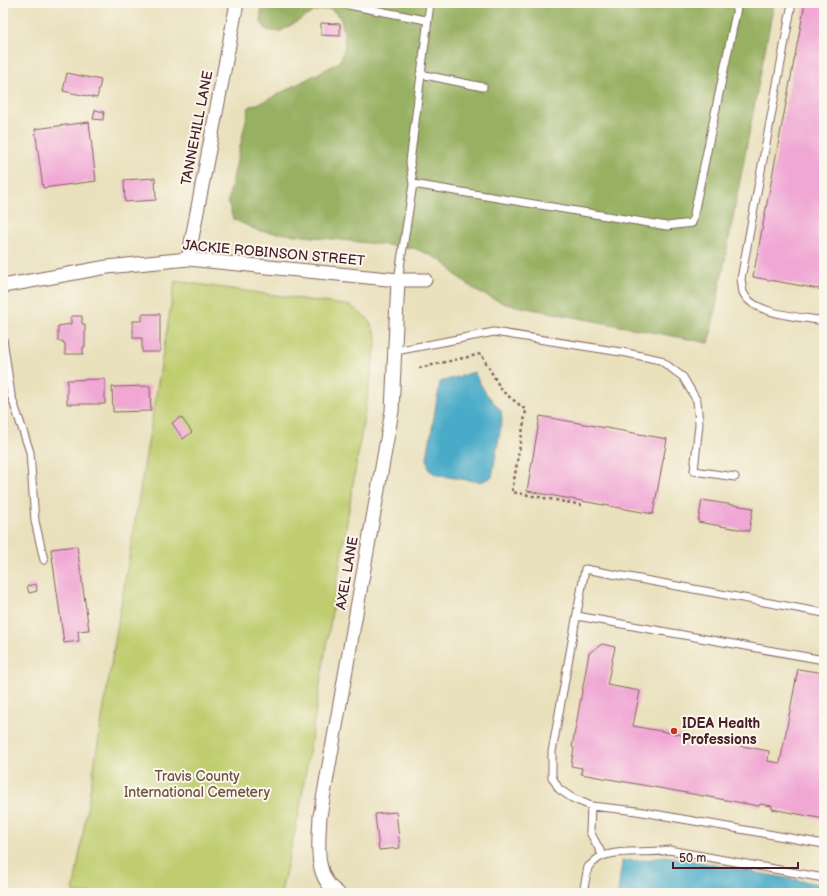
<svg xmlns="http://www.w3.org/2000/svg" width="827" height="896" viewBox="0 0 827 896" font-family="'Balsamiq Sans',sans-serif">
<rect width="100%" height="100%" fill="#fbf7ec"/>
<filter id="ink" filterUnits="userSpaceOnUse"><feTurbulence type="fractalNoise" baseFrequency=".025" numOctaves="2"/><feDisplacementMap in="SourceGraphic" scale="8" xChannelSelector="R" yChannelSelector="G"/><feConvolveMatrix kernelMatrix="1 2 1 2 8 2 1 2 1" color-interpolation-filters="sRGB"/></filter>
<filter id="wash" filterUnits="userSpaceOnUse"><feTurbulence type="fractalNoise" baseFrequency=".012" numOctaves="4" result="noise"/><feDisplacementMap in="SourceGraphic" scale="16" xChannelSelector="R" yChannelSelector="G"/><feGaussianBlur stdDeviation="0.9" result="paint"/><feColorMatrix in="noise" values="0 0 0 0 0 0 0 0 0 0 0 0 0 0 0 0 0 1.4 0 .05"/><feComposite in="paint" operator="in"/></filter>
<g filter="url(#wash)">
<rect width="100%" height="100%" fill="#e9e0bc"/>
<path fill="#bfcd6f" stroke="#84764d" d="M175 281 351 306 368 319 377 338 299 813 281 892 283 893H73Z"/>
<path fill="#97b062" stroke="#706846" d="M261 3H774L709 343 506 304 478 292 457 276 441 260 414 248 259 231 233 219 228 201 249 107 265 101 338 63C349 48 344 33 340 16L330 9 315 11 279 32 267 30 261 22Z"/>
<path fill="#49abc8" stroke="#4a657a" d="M474 372 485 392 501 411 502 420 492 477 480 482 437 475 429 470 427 458 440 382Z
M665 856 824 885V893H618L622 861 647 860Z"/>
<g id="blocks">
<path fill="#f0a7d4" d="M805 3H824V290L753 277Z
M321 23 340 24V36L321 35Z
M67 73 101 80 97 98 63 91Z
M95 110 104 112 103 120 93 119Z
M89 122 96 181 43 188 35 129Z
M155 178 156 200 125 202 124 180Z
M142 314H160V352H142V338H133V321H142Z
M71 316H82V324H85V347H83V354H65V343H63V341H58V326L71 324Z
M105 379V404H67V380Z
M150 386 151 411 113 412 112 387Z
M540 416 667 439 653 514 527 491Z
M181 417 192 432 183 439 172 423Z
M702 500 753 508 749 531 698 522Z
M77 546 89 630 78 631 79 641 64 643 51 549Z
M36 584 37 591 29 593 27 586Z
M602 644 615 647 607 685 640 691 633 726 769 751 768 761 780 763 798 669 824 673V819L772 809V806L760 804 759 806 581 774 582 768 571 766 574 748 572 747 589 653Z
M396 812 400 848 379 850 375 814Z"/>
</g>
</g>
<g filter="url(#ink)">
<use href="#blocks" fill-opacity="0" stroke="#82635e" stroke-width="1"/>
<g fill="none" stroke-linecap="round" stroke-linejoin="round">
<g stroke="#82635e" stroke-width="9">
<path id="service" d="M338 3 426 20
M792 3 741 279C742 283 742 288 743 292 752 315 803 317 824 321
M420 74 483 87
M413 184 667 226 692 223 738 3
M398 280 413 184 410 162 430 3
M3 339 11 395 30 452 35 521 44 560
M396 351 494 332 627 353 660 360 683 377 697 401 699 424 694 471 735 477
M824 613 585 569 552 752V777L559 789 572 798 591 806 637 811 824 844
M577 616 824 660
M591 806 590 832 603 856
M583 893 588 867C593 863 598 857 603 856 623 849 648 854 669 850L824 878"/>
</g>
<g stroke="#82635e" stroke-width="15">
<path id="minor" d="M188 259 237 3
M3 286 107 267 188 259 398 280H425
M338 893C313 877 319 842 320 816L392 411 398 280"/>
</g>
<path stroke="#82635e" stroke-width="2.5" stroke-dasharray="3 3" stroke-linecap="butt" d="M419 368 481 354 502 391 526 410 512 492 582 505"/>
<use href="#service" stroke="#fff" stroke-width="7"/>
<use href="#minor" stroke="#fff" stroke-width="13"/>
</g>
</g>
<circle fill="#c8321e" stroke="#fbf7ec" stroke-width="1.5" cx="674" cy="731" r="4"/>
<g text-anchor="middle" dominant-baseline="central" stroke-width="4" stroke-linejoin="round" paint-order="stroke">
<g font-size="14" fill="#4a1f2b" stroke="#fbf7ec">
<text transform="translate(197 128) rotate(-79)">TANNEHILL LANE</text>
<text transform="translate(274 253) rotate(5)">JACKIE ROBINSON STREET</text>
<text transform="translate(347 573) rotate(-80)">AXEL LANE</text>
</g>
<g font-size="14" font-weight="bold" fill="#4a1f2b" stroke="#fbf7ec" text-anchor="start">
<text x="682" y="723">IDEA Health<tspan x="682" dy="16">Professions</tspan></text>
</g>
<g font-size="14" fill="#6d533f" stroke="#fbf7ec">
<text x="197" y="776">Travis County<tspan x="197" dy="16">International Cemetery</tspan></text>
</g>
</g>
<rect width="827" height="896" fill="none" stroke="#fbf7ec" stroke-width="16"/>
<path d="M673 862v6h125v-6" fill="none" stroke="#4a1f2b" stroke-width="2"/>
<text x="679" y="862" font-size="12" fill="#4a1f2b" stroke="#fbf7ec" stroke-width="3" paint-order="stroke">50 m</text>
</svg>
